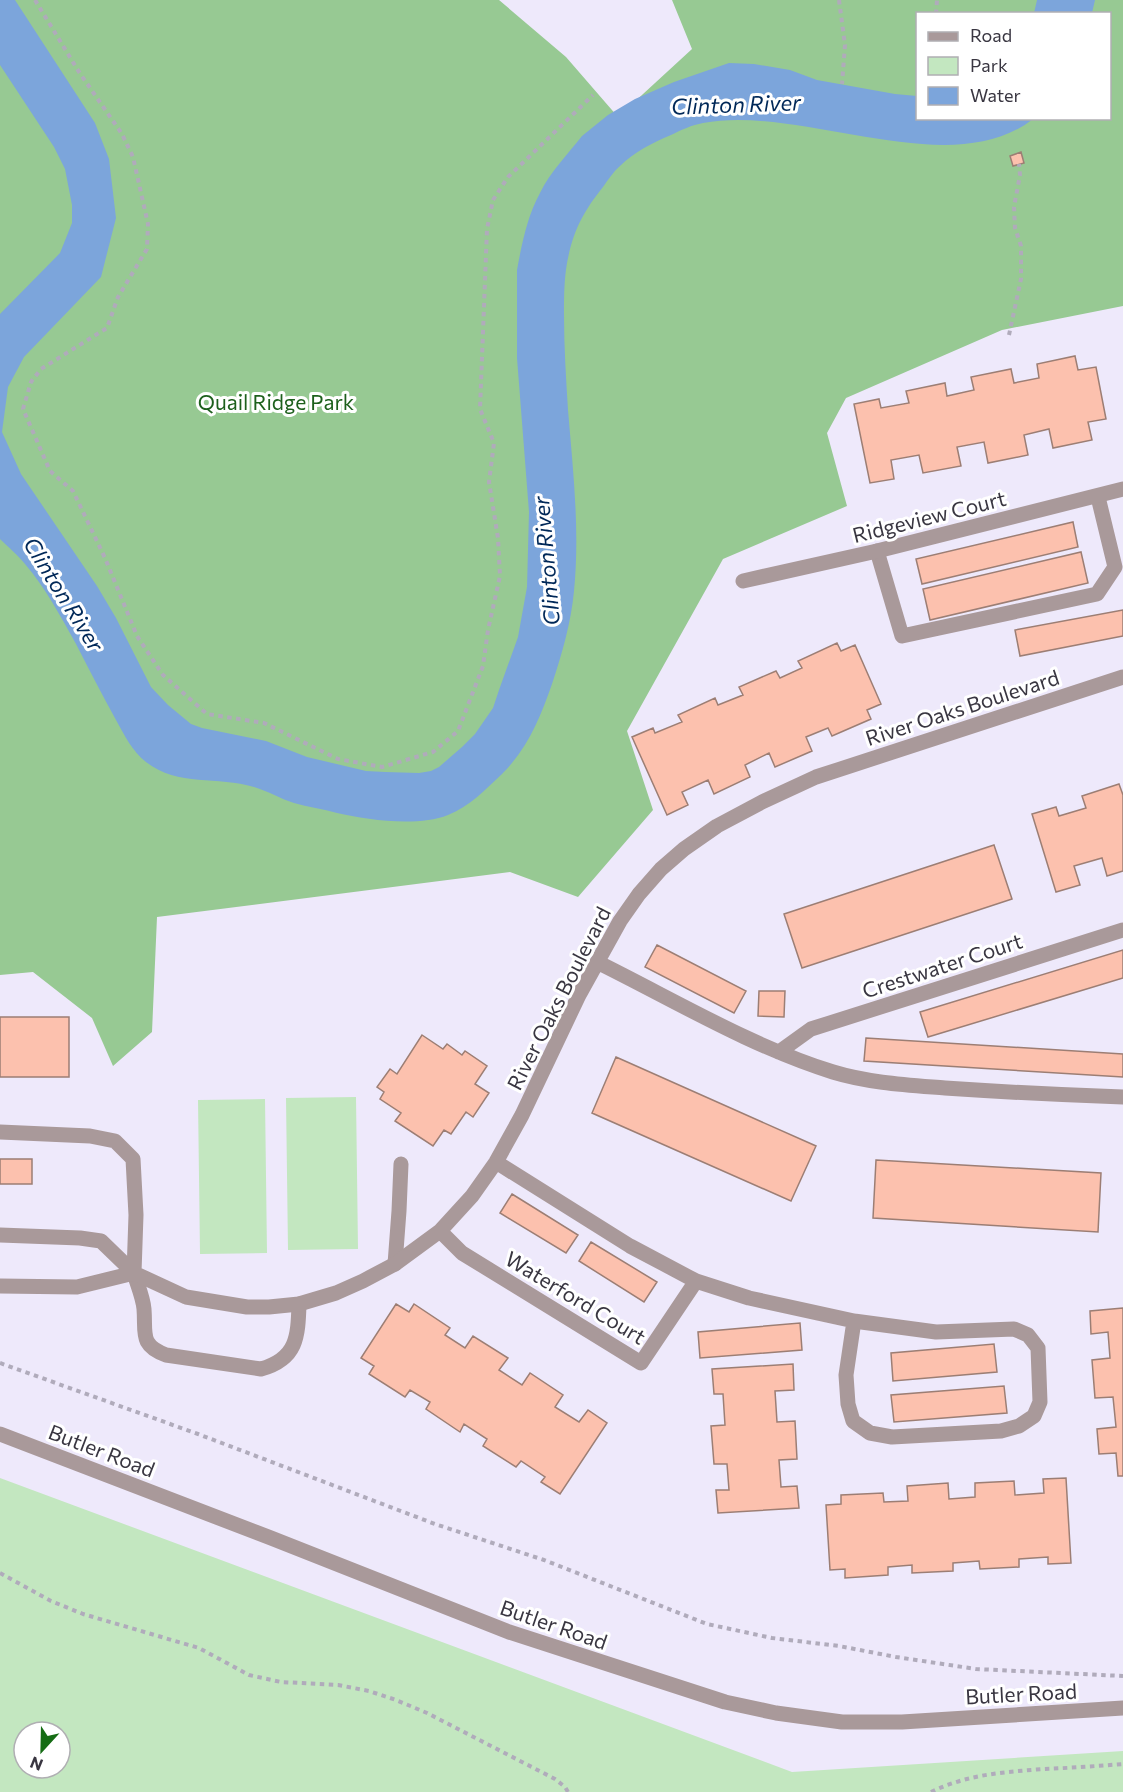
<svg xmlns="http://www.w3.org/2000/svg" width="1123" height="1792" viewBox="0 0 1123 1792" font-family="Commissioner,sans-serif">
<rect width="100%" height="100%" fill="#eee9fb"/>
<path fill="#c3e7c0" fill-rule="evenodd" d="M356 1097 358 1249 288 1250 286 1098Z
M265 1099 267 1253 200 1254 198 1100Z
M0 1478 792 1772 1123 1751V1792H0ZM24 1732H60V1768H24Z"/>
<path fill="#97c993" fill-rule="evenodd" d="M0 0H499L566 57 618 117 692 49 672 0H1123V306L1002 330 846 398 827 433 847 506 723 559 627 731 653 810 578 897 510 872 157 917 152 1032 113 1066 92 1018 33 972 0 975ZM918 14H1110V118H918Z"/>
<path fill="#7ca5db" d="M0 0H15L95 123 109 159 116 218 101 277 24 357 8 387 2 432 21 474 97 586 116 618 151 687 168 705 191 724 202 728 266 741 307 757 366 771 385 772 419 773 431 771 439 767 462 747 475 734 493 708 499 690 518 637 527 587 529 512 517 358V270C522 243 527 217 540 193 550 172 568 154 582 136L608 115 635 99 674 82 729 63 754 64 790 70 817 80 895 94 917 96 918 118 1033 119C950 184 803 104 703 123 692 125 681 130 671 135 652 143 634 152 620 166 613 172 608 180 603 187 583 212 573 231 567 263 564 280 564 298 564 315 564 347 566 378 568 410 573 470 580 531 574 591 571 623 562 654 552 684 540 718 528 748 502 774 486 789 469 807 448 815 418 827 367 820 337 813 323 809 308 807 294 803 281 799 268 791 254 787 218 776 178 787 146 762 132 751 125 736 116 720 102 695 89 669 76 644 61 617 45 587 25 564 18 555 8 547 0 539V314L60 253 72 223V205L65 169 54 147 0 65Z
M1037 0H1095L1092 13H1034Z"/>
<path fill="#fcc1ae" stroke="#9c7e74" stroke-width="1.5" d="M1021 152 1024 163 1013 166 1010 156Z
M1075 356 1078 370 1096 367 1106 419 1088 422 1092 440 1053 448 1049 429 1024 435 1028 455 988 463 984 442 957 447 961 466 923 473 919 455 891 460 894 479 870 483 854 404 879 399 881 408 909 403 906 391 945 383 947 396 974 390 971 377 1011 369 1014 383 1039 378 1037 364Z
M1073 522 1078 547 922 584 916 559Z
M1081 552 1088 583 930 620 923 589Z
M1123 610V636L1020 656 1015 630Z
M837 643 841 651 855 645 881 704 867 710 871 719 832 736 828 728 806 737 812 751 775 767 769 753 745 765 750 777 714 794 708 780 682 792 688 805 667 815 632 737 653 728 655 733 682 722 678 715 715 698 718 705 743 695 739 687 776 671 780 678 802 668 798 661Z
M1119 784 1123 795V871L1107 876 1102 858 1074 866 1080 885 1056 892 1032 814 1056 807 1059 816 1086 808 1082 796Z
M994 845 1012 899 802 968 784 914Z
M657 945 746 991 734 1013 645 967Z
M1123 950V978L928 1037 920 1012Z
M759 991H785L784 1017 758 1016Z
M0 1017H69V1077H0Z
M422 1035 443 1049 447 1044 462 1055 465 1051 487 1066 475 1084 489 1093 473 1117 466 1112 451 1134 444 1130 433 1146 395 1121 401 1113 380 1099 384 1092 377 1087 390 1069 397 1074Z
M866 1038 1123 1054V1077L864 1061Z
M616 1057 816 1146 791 1201 592 1113Z
M0 1159H32V1184H0Z
M876 1160 1101 1173 1098 1232 873 1218Z
M512 1194 578 1235 566 1253 500 1213Z
M591 1242 657 1282 644 1302 579 1261Z
M396 1304 409 1312 414 1304 450 1328 445 1335 465 1348 473 1336 508 1358 499 1370 522 1385 530 1373 563 1395 555 1407 579 1422 588 1410 607 1423 560 1494 541 1482 545 1477 521 1461 516 1467 483 1446 487 1439 464 1424 460 1432 426 1409 430 1402 410 1390 405 1397 369 1374 374 1366 361 1358Z
M1123 1308V1476H1118L1116 1453 1099 1454 1097 1429 1116 1427 1113 1397 1095 1398 1092 1360 1110 1358 1108 1332 1091 1334 1090 1311Z
M800 1323 802 1350 700 1358 698 1332Z
M994 1344 997 1372 893 1381 891 1353Z
M793 1364 794 1390 775 1391 777 1422 795 1421 797 1459 779 1460 781 1487 797 1486 799 1508 718 1513 716 1490H729L727 1464H714L711 1426 725 1425 723 1394H714L712 1369Z
M1004 1386 1007 1413 894 1422 891 1395Z
M1066 1478 1071 1563 1048 1564V1557L1019 1559V1567L980 1569 979 1561 953 1563V1571L912 1573V1565L888 1567V1575L845 1578V1569L830 1570 826 1505 841 1504V1495L883 1493 884 1502 908 1501 907 1486 948 1483 949 1499 975 1497V1483L1014 1481 1015 1495 1044 1493 1043 1479Z"/>
<g fill="none" stroke-linecap="round" stroke-linejoin="round">
<path stroke="#b0abbb" stroke-width="4" stroke-dasharray="4.5 4.5" stroke-linecap="butt" d="M35 0 79 72 122 134 133 157 148 224 147 249 118 297 107 328 41 369 31 382 23 409 50 471 73 491 105 558 137 636 163 675 207 714 264 723 338 759 382 767 433 752 458 731 483 666 488 630 500 576 498 538 489 482 494 443 480 409 487 229 493 200 508 177 593 95
M839 0 845 45 842 84
M936 14 937 0
M1009 335 1021 279V246L1015 228 1014 207 1020 175 1019 164
M0 1363 198 1434 435 1524 544 1560 707 1624 772 1638 839 1646 896 1657 976 1669 1123 1676
M0 1573 51 1601 83 1614 199 1648 249 1675 281 1682 338 1685 369 1691 396 1700 427 1713 555 1779 565 1787 568 1792
M931 1792C968 1774 1005 1772 1044 1769 1070 1768 1097 1766 1123 1764"/>
<path stroke="#a9999a" stroke-width="15" d="M877 551 902 636 1097 594 1115 567 1098 497
M395 1264 399 1211 401 1164
M134 1273C137 1284 143 1297 144 1309 146 1333 139 1345 166 1355L261 1369C297 1359 298 1337 299 1304"/>
<path stroke="#a9999a" stroke-width="15" d="M743 581 877 551 1123 489
M597 962C674 1000 750 1046 833 1072 869 1083 908 1085 945 1088 1005 1092 1064 1095 1123 1097
M779 1052 811 1029 1123 930
M0 1132 90 1136 115 1141 133 1159 136 1215 134 1273
M496 1162 630 1246 696 1281 749 1298 854 1321 936 1332 1014 1329 1028 1335 1038 1348 1040 1402 1034 1416 1019 1426 1001 1431 892 1437 870 1433 853 1421 848 1404 846 1375 854 1321
M440 1231 462 1253 641 1363 696 1281
M0 1235 80 1238 101 1241 134 1273 186 1297 247 1307H269L299 1304 336 1293 363 1281 395 1264 440 1231 472 1196 496 1162 522 1115 579 995 620 921 639 894 661 869 684 849 717 826 762 802 816 777 1123 677
M0 1286 77 1287 134 1273
M0 1434 271 1538 509 1632 725 1702 776 1713 842 1722H902L1123 1708"/>
</g>
<g text-anchor="middle" dominant-baseline="central" stroke-width="6" stroke-linejoin="round" paint-order="stroke">
<g font-size="21" fill="#1d601c" stroke="#fff">
<text x="276" y="401">Quail Ridge Park</text>
</g>
<g font-size="21" fill="#393641" stroke="#fff">
<text transform="translate(929 516) rotate(-14)">Ridgeview Court</text>
<text transform="translate(962 707) rotate(-18)">River Oaks Boulevard</text>
<text transform="translate(942 965) rotate(-18)">Crestwater Court</text>
<text transform="translate(558 998) rotate(-63)">River Oaks Boulevard</text>
<text transform="translate(576 1297) rotate(31)">Waterford Court</text>
<text transform="translate(102 1450) rotate(21)">Butler Road</text>
<text transform="translate(554 1624) rotate(19)">Butler Road</text>
<text transform="translate(1021 1693) rotate(-3)">Butler Road</text>
</g>
<g font-size="22" font-style="italic" fill="#002858" stroke="#fff">
<text transform="translate(736 104) rotate(-2)">Clinton River</text>
<text transform="translate(546 561) rotate(-95)">Clinton River</text>
<text transform="translate(64 594) rotate(58)">Clinton River</text>
</g>
</g>
<rect x="916" y="12" width="195" height="108" fill="#ffffff" stroke="#b0afb3" stroke-width="1.5"/>
<rect x="928" y="32" width="30" height="9" fill="#a9999a" stroke="#b0afb3" stroke-width="1.5"/>
<text x="970" y="42" font-size="18" fill="#393641">Road</text>
<rect x="928" y="57" width="30" height="18" fill="#c3e7c0" stroke="#b0afb3" stroke-width="1.5"/>
<text x="970" y="72" font-size="18" fill="#393641">Park</text>
<rect x="928" y="87" width="30" height="18" fill="#7ca5db" stroke="#b0afb3" stroke-width="1.5"/>
<text x="970" y="102" font-size="18" fill="#393641">Water</text>
<g transform="translate(42 1750) rotate(202)"><circle r="28" fill="#ffffff" stroke="#b0afb3" stroke-width="1.5"/>
<path d="M0-4.5L10 22L0 15L-10 22Z" fill="#156c14"/>
<text y="-9" font-size="16" font-weight="bold" text-anchor="middle" fill="#393641">N</text>
</g>
</svg>
